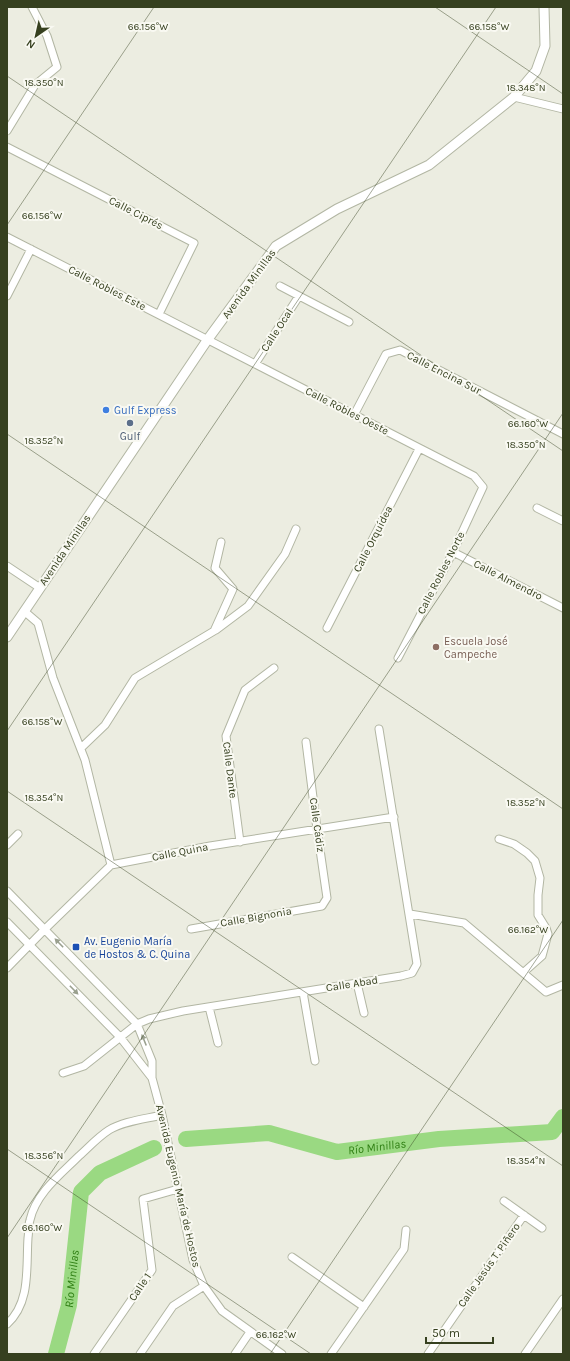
<svg xmlns="http://www.w3.org/2000/svg" width="570" height="1361" viewBox="0 0 570 1361" font-family="Karla,sans-serif">
<rect width="100%" height="100%" fill="#ecede1"/>
<g fill="none" stroke-linecap="round" stroke-linejoin="round">
<g stroke="#9ad982" stroke-width="16">
<path id="s1" d="M186 1139 269 1133 337 1152 439 1139 552 1132 563 1117"/>
<path id="s2" d="M56 1354 69 1305 81 1192 100 1173 154 1148"/>
</g>
<g stroke="#b2b6a3" stroke-width="9">
<path id="minor" d="M514 97 563 109
M7 131 35 85 57 67 47 36 32 7
M7 147 194 243 159 314
M7 237 474 476 483 487 453 552 398 658
M280 286 349 322
M7 296 31 249
M255 364 299 296
M354 415 386 354 400 350 563 434
M537 508 563 521
M453 552 563 608
M7 566 40 588
M24 611 38 623 53 678 85 760 111 865
M327 628 419 449
M216 630 248 606 285 554 296 529
M81 748 105 725 135 678 214 631 233 589 215 568 221 542
M499 839 514 844 527 853 535 861 540 878 538 895V915L546 928 548 934 542 956 524 972
M240 842 226 736 245 690 274 668
M7 845 18 834
M7 891 137 1024 152 1061V1078L162 1115 193 1260 204 1286 222 1311 282 1354
M410 914 464 923 546 992 563 985
M7 922 120 1037 152 1078
M191 929 322 906 327 898 317 829 306 742
M7 968 45 929 111 865 210 846 394 817
M357 983 364 1013
M303 992 315 1061
M209 1007 218 1043
M63 1073 84 1066 137 1024 149 1019 183 1011 401 976 412 973 417 964 379 729
M504 1201 542 1228
M292 1257 364 1307
M7 1324C31 1303 26 1267 28 1238 29 1232 28 1226 30 1220 36 1193 61 1174 79 1156 89 1147 98 1137 109 1130 124 1121 145 1119 162 1115
M94 1354 152 1270 143 1199 178 1189
M140 1354 173 1306 204 1286
M235 1354 250 1332
M331 1354 404 1249 406 1230
M428 1354 524 1215
M525 1354 563 1299"/>
</g>
<g stroke="#b2b6a3" stroke-width="11">
<path id="tertiary" d="M7 637 208 339 276 246 337 209 429 165 514 97 536 71 545 46 544 7"/>
</g>
<use href="#minor" stroke="#fff" stroke-width="7"/>
<use href="#tertiary" stroke="#fff" stroke-width="9"/>
</g>
<defs><path id="oneway-solid" d="M-6-.8H1V-3.2L6.5 0L1 3.2V.8H-6Z"/></defs>
<g fill="#9aa08f">
<use href="#oneway-solid" transform="translate(59 943) rotate(-134)"/>
<use href="#oneway-solid" transform="translate(74 990) rotate(46)"/>
<use href="#oneway-solid" transform="translate(144 1040) rotate(-112)"/>
</g>
<path fill="none" stroke="#36401f" stroke-width="1" stroke-opacity="0.45" d="M435 7 563 94M7 76 563 451M7 225 154 7M7 434 563 809M7 731 496 7M7 791 563 1166M7 1149 311 1354M7 1238 563 413M270 1354 563 920"/>
<circle fill="#3f7fe0" stroke="#f9f9f2" stroke-width="1.5" cx="106" cy="410" r="4"/>
<circle fill="#5c6f8a" stroke="#f9f9f2" stroke-width="1.5" cx="130" cy="423" r="4"/>
<circle fill="#8d6e63" stroke="#f9f9f2" stroke-width="1.5" cx="436" cy="647" r="4"/>
<rect fill="#1a4fb4" stroke="#f9f9f2" stroke-width="1.5" x="72" y="943" width="8" height="8" rx="2"/>
<g text-anchor="middle" dominant-baseline="central" stroke-width="4" stroke-linejoin="round" paint-order="stroke">
<g font-size="11" fill="#36401f" stroke="#f9f9f2">
<text transform="translate(136 213) rotate(27)">Calle Ciprés</text>
<text transform="translate(249 284) rotate(-54)">Avenida Minillas</text>
<text transform="translate(107 288) rotate(27)">Calle Robles Este</text>
<text transform="translate(277 330) rotate(-57)">Calle Ocal</text>
<text transform="translate(444 373) rotate(27)">Calle Encina Sur</text>
<text transform="translate(347 411) rotate(27)">Calle Robles Oeste</text>
<text transform="translate(373 539) rotate(-63)">Calle Orquídea</text>
<text transform="translate(65 550) rotate(-56)">Avenida Minillas</text>
<text transform="translate(441 573) rotate(-63)">Calle Robles Norte</text>
<text transform="translate(508 580) rotate(27)">Calle Almendro</text>
<text transform="translate(230 770) rotate(83)">Calle Dante</text>
<text transform="translate(317 825) rotate(82)">Calle Cádiz</text>
<text transform="translate(180 852) rotate(-11)">Calle Quina</text>
<text transform="translate(256 917) rotate(-10)">Calle Bignonia</text>
<text transform="translate(352 984) rotate(-9)">Calle Abad</text>
<text transform="translate(178 1186) rotate(77)">Avenida Eugenio María de Hostos</text>
<text transform="translate(489 1265) rotate(-55)">Calle Jesús T. Piñero</text>
<text transform="translate(140 1287) rotate(-56)">Calle 1</text>
</g>
<g font-size="11" fill="#366cbe" stroke="#f9f9f2" text-anchor="start">
<text x="114" y="410">Gulf Express</text>
</g>
<g font-size="11" fill="#4e5e75" stroke="#f9f9f2">
<text x="130" y="436">Gulf</text>
</g>
<g font-size="11" fill="#785e54" stroke="#f9f9f2" text-anchor="start">
<text x="444" y="641">Escuela José<tspan x="444" dy="13">Campeche</tspan></text>
</g>
<g font-size="11" fill="#164399" stroke="#f9f9f2" text-anchor="start">
<text x="84" y="941">Av. Eugenio María<tspan x="84" dy="13">de Hostos &amp; C. Quina</tspan></text>
</g>
<g font-size="12" font-style="italic" fill="#2e7e12" stroke="#f9f9f2">
<text stroke="none"><textPath href="#s1" startOffset="194">Río Minillas</textPath></text>
<text stroke="none"><textPath href="#s2" startOffset="77">Río Minillas</textPath></text>
</g>
</g>
<g font-size="10" text-anchor="middle" fill="#36401f" stroke="#f9f9f2" stroke-width="4" stroke-linejoin="round" paint-order="stroke">
<text x="148" y="30">66.156°W</text>
<text x="489" y="30">66.158°W</text>
<text x="44" y="86">18.350°N</text>
<text x="526" y="91">18.348°N</text>
<text x="42" y="219">66.156°W</text>
<text x="528" y="427">66.160°W</text>
<text x="44" y="444">18.352°N</text>
<text x="526" y="448">18.350°N</text>
<text x="42" y="725">66.158°W</text>
<text x="44" y="801">18.354°N</text>
<text x="526" y="806">18.352°N</text>
<text x="528" y="933">66.162°W</text>
<text x="44" y="1159">18.356°N</text>
<text x="526" y="1164">18.354°N</text>
<text x="42" y="1231">66.160°W</text>
<text x="276" y="1338">66.162°W</text>
</g>
<rect width="570" height="1361" fill="none" stroke="#36401f" stroke-width="16"/>
<g transform="translate(36 36) rotate(214)" stroke="#f9f9f2" stroke-width="3" paint-order="stroke">
<path d="M0-3L7 15L0 10L-7 15Z" fill="#36401f"/>
<text y="-6" font-size="11" font-weight="bold" text-anchor="middle" fill="#36401f">N</text>
</g>
<path d="M426 1337v6h67v-6" fill="none" stroke="#36401f" stroke-width="2"/>
<text x="432" y="1337" font-size="12" fill="#36401f" stroke="#f9f9f2" stroke-width="3" paint-order="stroke">50 m</text>
</svg>
